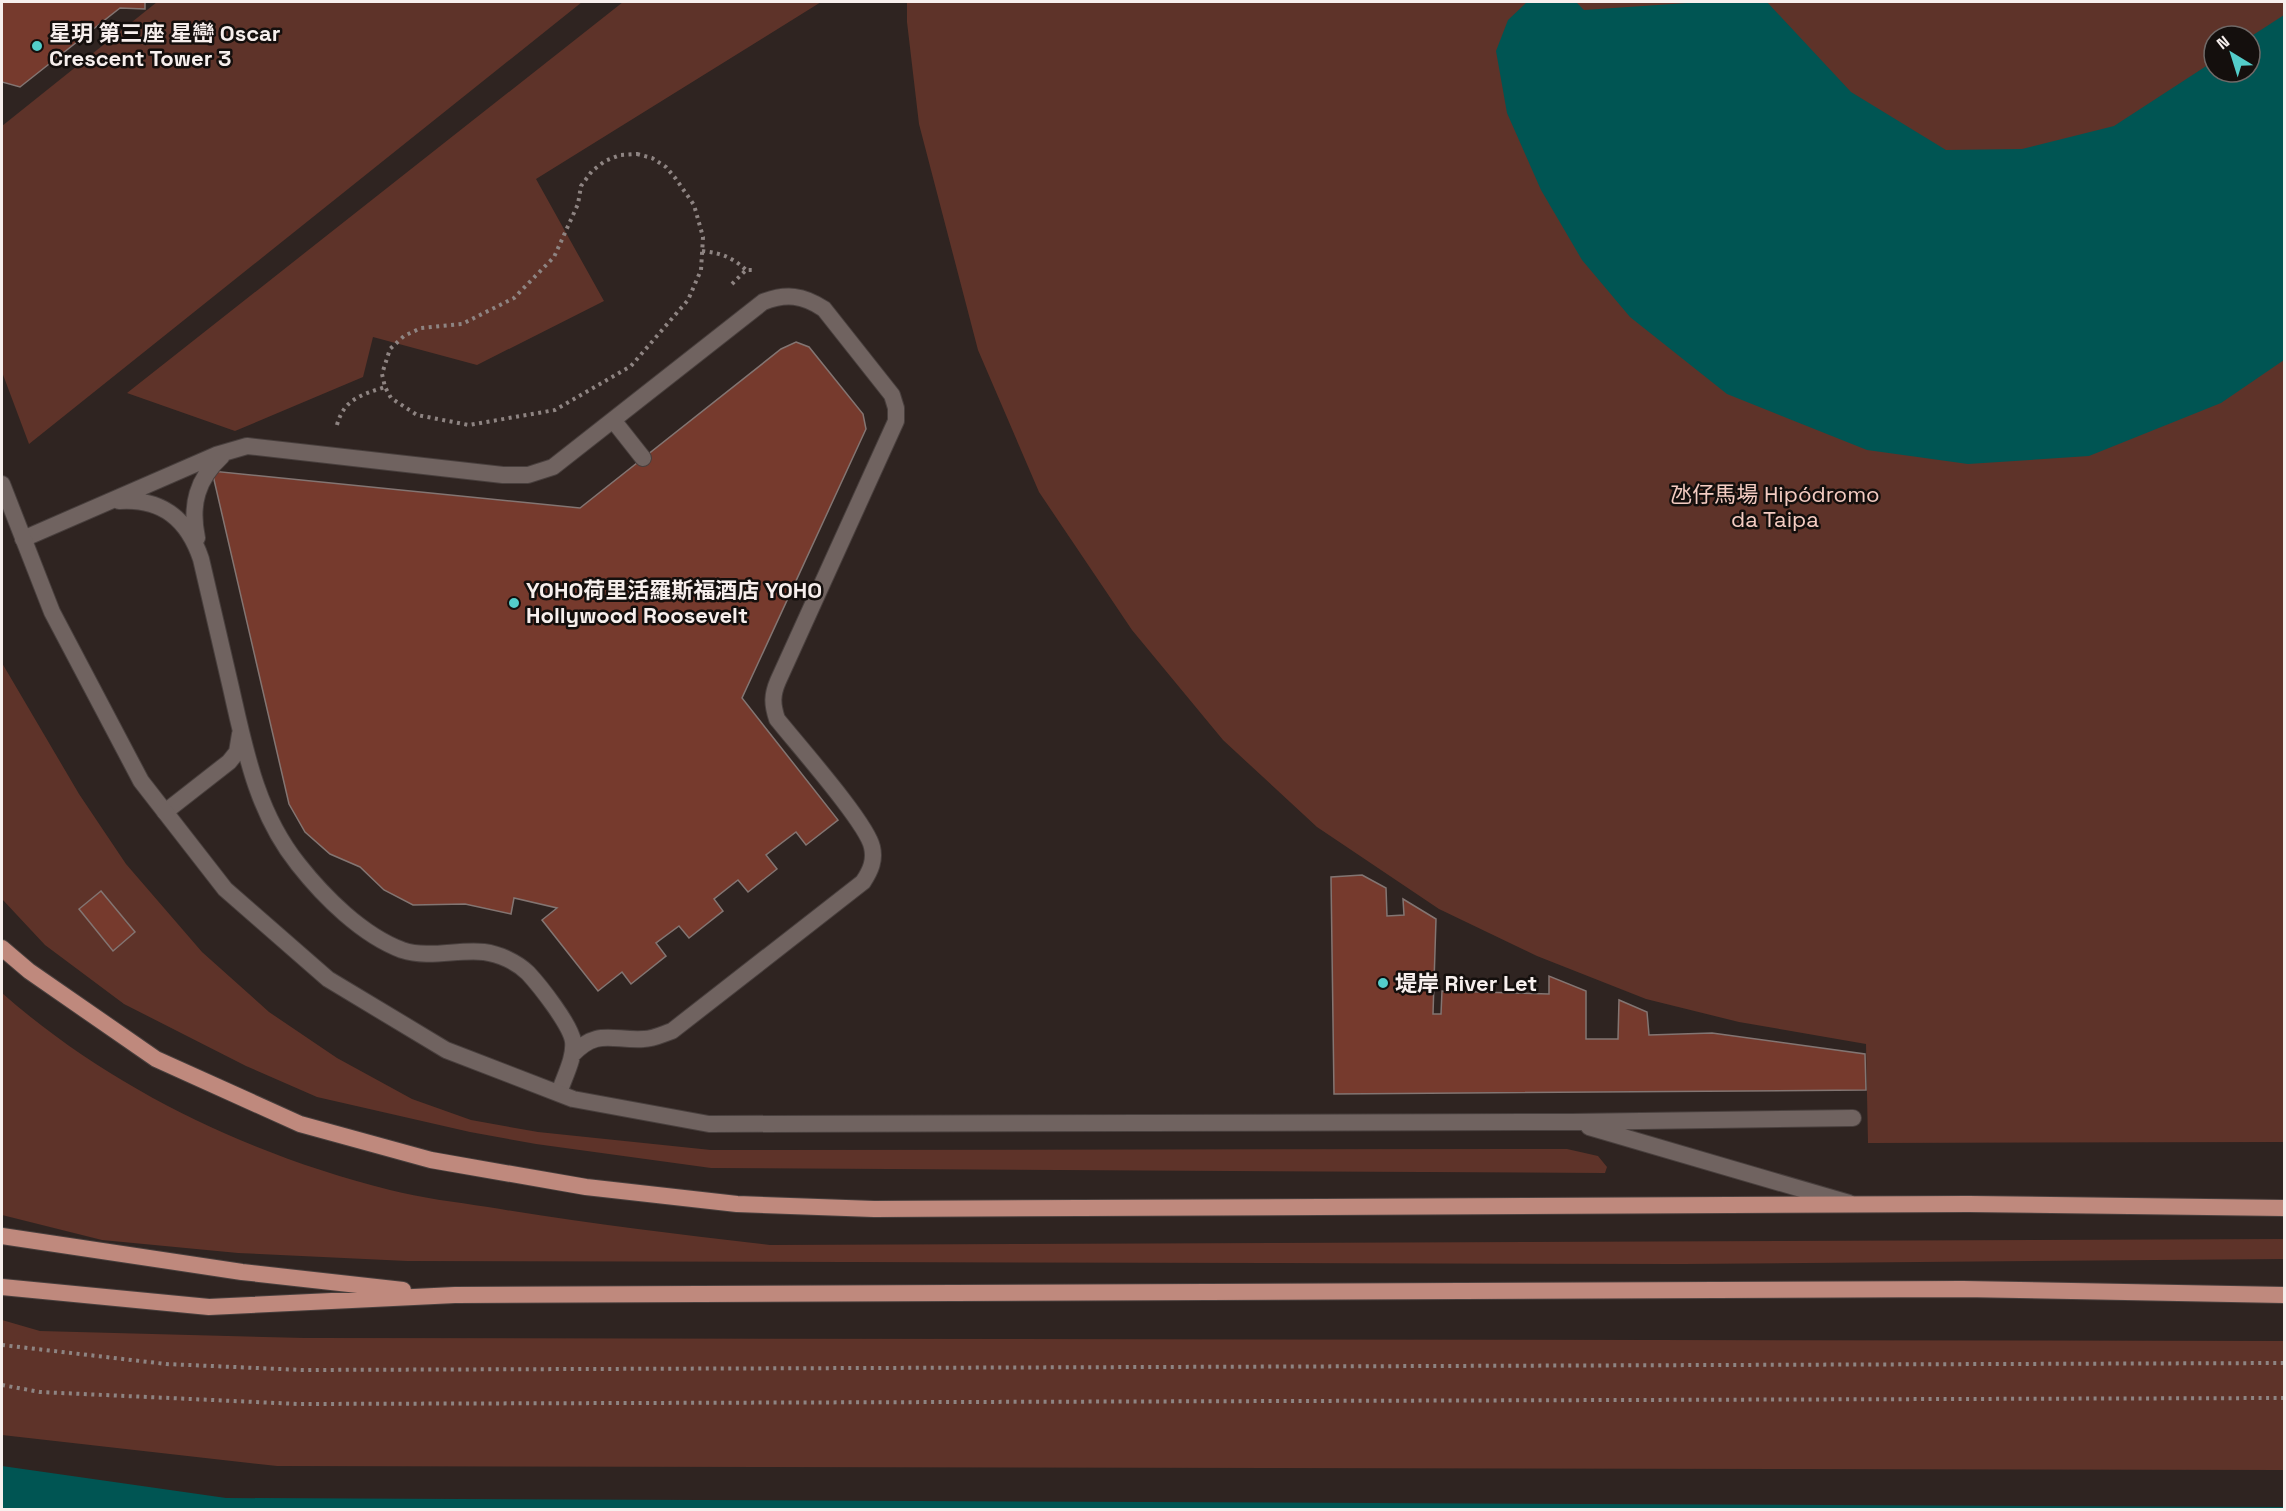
<svg xmlns="http://www.w3.org/2000/svg" width="2286" height="1511" viewBox="0 0 2286 1511" font-family="'Space Grotesk','Noto Sans SC',sans-serif">
<rect width="100%" height="100%" fill="#2f2421"/>
<path fill="#5e3329" fill-rule="evenodd" d="M157 2H582L29 444 2 372V126Z
M623 2H821L536 179 604 301 477 365 373 337 363 377 235 431 127 393Z
M907 2H2284V1142L1868 1143 1866 1044 1739 1022 1646 999 1537 956 1439 909 1317 827 1223 740 1132 630 1039 492 978 350 919 124 907 22ZM2214 36H2250V72H2214Z
M2 663 79 794 126 864 202 952 269 1012 337 1058 412 1099 471 1120 538 1132 711 1150 1567 1149 1598 1156 1607 1167 1605 1173 711 1168 536 1144 470 1132 317 1097 246 1066 124 1004 45 945 2 899Z
M2 993C111 1089 250 1155 390 1190 421 1198 455 1202 488 1207 582 1223 676 1234 770 1245L2284 1239V1259L1683 1264 407 1261 238 1253 102 1240 2 1215Z
M2 1320 40 1331 305 1338 2284 1341V1470L277 1466 2 1435Z"/>
<path fill="#005553" d="M1527 2H1576L1584 10 1702 2H1767L1851 92 1946 150 2022 149 2114 126 2214 61V72H2250V37L2284 15V360L2221 403 2089 456 1968 464 1867 450 1727 394 1630 317 1582 260 1541 190 1507 113 1496 51 1508 20Z
M2 1466 226 1498 2284 1507V1509L2 1510Z"/>
<path fill="#763a2d" stroke="#837572" stroke-width="1.5" d="M2 2H145V9L120 8 20 87 2 82Z
M796 342 809 347 863 414 866 429 742 698 838 820 806 845 796 832 766 855 777 869 748 892 738 880 714 899 723 911 689 938 679 926 656 943 666 956 631 984 622 972 598 991 542 920 557 908 514 898 511 914 465 904 413 905 384 890 360 867 330 854 305 832 289 804 212 471 580 508 781 349Z
M1362 875 1386 888 1387 916 1404 915 1403 899 1436 919 1433 1014H1441L1442 991 1549 994V976L1586 991V1039H1618L1619 1000 1647 1012 1649 1035 1712 1033 1865 1054 1866 1090 1334 1094 1331 877Z
M101 891 135 932 113 951 79 909Z"/>
<g fill="none" stroke-linecap="round" stroke-linejoin="round">
<g stroke="#483f3d" stroke-width="18">
<path id="service" d="M613 420 643 458
M119 501C163 498 188 520 201 559 211 602 221 645 231 688 245 750 257 813 298 864 324 897 362 935 402 950 429 959 457 949 484 952 499 954 517 962 528 973 540 986 570 1024 573 1041 575 1058 564 1077 559 1093
M197 538C190 505 197 479 222 456
M23 539 216 455 247 446 503 475H528L553 467 763 302C786 293 803 295 824 309L892 395 896 408V421L778 681C772 695 772 704 777 719 796 743 867 823 872 847 875 860 871 870 863 882L672 1031C663 1034 653 1039 644 1039 612 1041 597 1028 572 1055
M165 812 229 762 237 752 240 734"/>
</g>
<g stroke="#483f3d" stroke-width="18">
<path id="minor" d="M2 484 52 612 141 781 225 889 328 979 446 1050 573 1099 709 1124 1571 1122 1853 1118
M1589 1127 1849 1203"/>
</g>
<g stroke="#483f3d" stroke-width="18">
<path id="primary" d="M2 948 29 971 156 1059 300 1124 431 1160 586 1187 737 1204 874 1209 1969 1204 2284 1208
M2 1236 242 1272 403 1290
M2 1287 209 1307 455 1295 1963 1289 2284 1295"/>
</g>
<path stroke="#8e8482" stroke-width="4" stroke-dasharray="3 4.5" stroke-linecap="butt" d="M637 154 652 158 666 167 676 179 694 205 703 237 701 270 688 300 631 366 555 410 469 425 417 415 391 398 385 387 382 374 390 349 404 336 421 328 462 324 514 298 554 257 578 204 581 186 592 171 605 161 620 155Z
M702 251C721 253 732 257 746 270
M732 284 746 270H755
M337 425C344 399 361 395 385 387
M2 1345 166 1364 302 1370 2284 1363
M2 1385 40 1392 298 1404 2284 1398"/>
<use href="#service" stroke="#706360" stroke-width="16"/>
<use href="#minor" stroke="#706360" stroke-width="16"/>
<use href="#primary" stroke="#bf897d" stroke-width="16"/>
</g>
<g fill="#53cdca" stroke="#140f0d" stroke-width="2">
<circle cx="37" cy="46" r="6"/>
<circle cx="514" cy="603" r="6"/>
<circle cx="1383" cy="983" r="6"/>
</g>
<g text-anchor="middle" dominant-baseline="central" stroke-width="5" stroke-linejoin="round" paint-order="stroke">
<g font-size="22" font-weight="bold" fill="#f7efed" stroke="#140f0d" text-anchor="start">
<text x="49" y="33">星玥 第三座 星巒 Oscar<tspan x="49" dy="25">Crescent Tower 3</tspan></text>
<text x="526" y="590">YOHO荷里活羅斯福酒店 YOHO<tspan x="526" dy="25">Hollywood Roosevelt</tspan></text>
<text x="1395" y="983">堤岸 River Let</text>
</g>
<g font-size="22" fill="#f4ccc2" stroke="#140f0d">
<text x="1775" y="494">氹仔馬場 Hipódromo<tspan x="1775" dy="25">da Taipa</tspan></text>
</g>
</g>
<rect width="2286" height="1511" fill="none" stroke="#f7efed" stroke-width="6"/>
<g transform="translate(2232 54) rotate(322)"><circle r="28" fill="#140f0d" stroke="#6f6967" stroke-width="1.5"/>
<path d="M0-4.5L10 22L0 15L-10 22Z" fill="#53cdca"/>
<text y="-9" font-size="16" font-weight="bold" text-anchor="middle" fill="#f7efed">N</text>
</g>
</svg>
